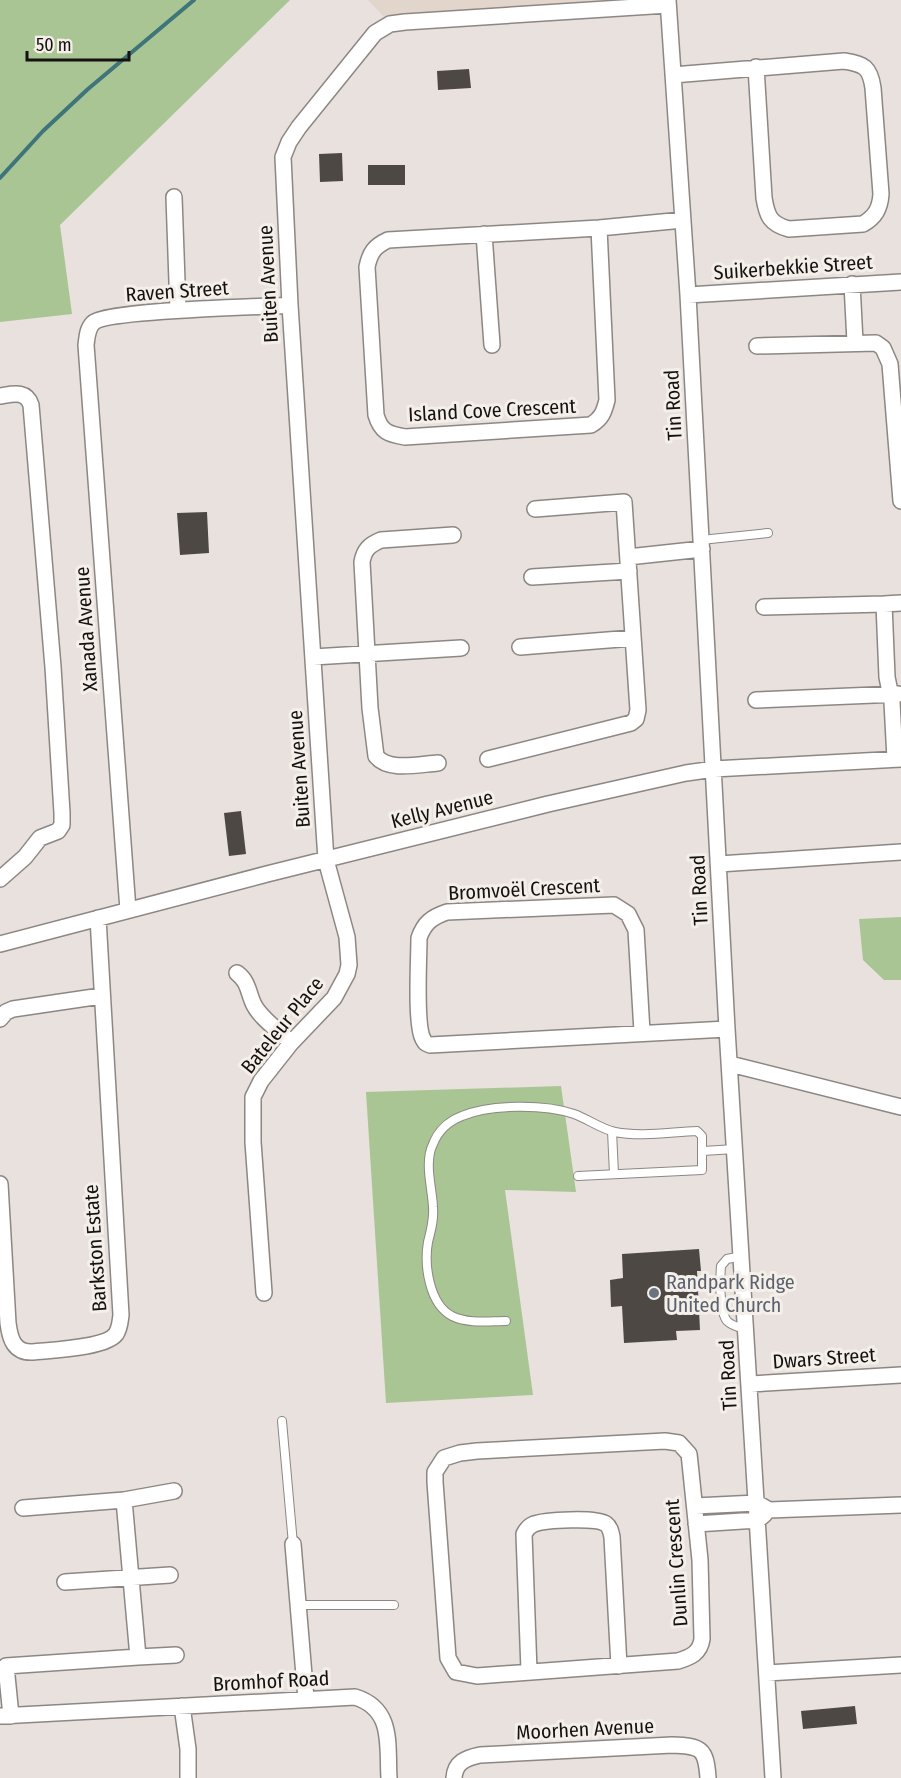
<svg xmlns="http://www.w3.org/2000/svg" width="901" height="1778" viewBox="0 0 901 1778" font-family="'Fira Sans Condensed',sans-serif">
<rect width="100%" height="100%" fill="#e8e1dd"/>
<path fill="#e2d5cc" d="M368 0H621L385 18Z"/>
<path fill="#a9c594" d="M0 0H290L60 225 72 314 0 322Z
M901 917V980H884L863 960 859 919Z
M561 1086 576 1192 505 1190 533 1395 386 1403 366 1092Z"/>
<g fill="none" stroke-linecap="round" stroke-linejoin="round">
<path stroke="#3e747a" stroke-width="4" d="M0 178 43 131 88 89 194 0"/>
</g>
<path fill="#4e4845" d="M469 69 471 88 438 90 437 71Z
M342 153 343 181 320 182 319 154Z
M368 165H405V185H368Z
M207 512 209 553 180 555 177 513Z
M241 811 246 854 229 856 224 813Z
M699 1249 701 1271H697L700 1330 676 1331 677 1340 624 1343 622 1306 611 1307 610 1280 623 1278 622 1254Z
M855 1706 857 1724 803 1729 801 1711Z"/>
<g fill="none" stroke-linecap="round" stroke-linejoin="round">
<g stroke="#8d8783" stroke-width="10">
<path id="lane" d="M701 540 768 533
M612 1131 614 1174
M703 1151 735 1149
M742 1256 727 1259 721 1266C720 1278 719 1311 727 1321 732 1326 738 1327 745 1329
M506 1321C489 1321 468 1324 452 1316 429 1304 424 1265 428 1242 431 1230 434 1220 433 1207 432 1187 424 1162 433 1144 438 1131 449 1121 462 1116 490 1104 545 1104 574 1114 588 1119 601 1129 615 1132 641 1137 670 1132 697 1131L702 1136V1170L578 1176
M282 1421 293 1544
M298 1605H394"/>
</g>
<g stroke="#8d8783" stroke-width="18">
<path id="street" d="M668 0 688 295 727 1029 773 1778
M673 75 844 61C864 64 870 67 873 88L881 194C880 209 875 217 863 224L789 229C770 224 767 216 764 198L756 67
M174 197 178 310
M599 228 607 400C604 412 602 418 591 425L405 437C388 434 381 432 376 415L367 267C370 252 375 246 388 240Z
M599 228 683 220
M484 234 492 345
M852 284 855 342
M688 295 901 282
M757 346 876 343 883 348 890 364 901 501
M0 396C13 394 26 390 31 405L53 667 62 813V825L58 831 40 838 25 857 0 879
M628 557 702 549
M532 577 629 571
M884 604 901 603
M764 607 884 604 887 677 892 702 895 759
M520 647 633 638
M313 657 461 648
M756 700 898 694
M488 759 631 723 636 719 638 710 624 502 535 509
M438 763C420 764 388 772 376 756L370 708 362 562C364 550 369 545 381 540L453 535
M719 864 901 852
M128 910 86 345C87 338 87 329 93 323 106 310 262 307 290 305
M0 944 267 874 548 804 686 773 714 769 901 759
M237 973C249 982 248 993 254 1005 262 1020 280 1031 291 1043
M0 1019 6 1012 13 1009 101 996
M642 1032 636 930 628 914 614 905 447 912C432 917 424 923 419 938 419 958 415 1025 423 1039 425 1043 425 1043 430 1045L727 1029
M730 1064 901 1107
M0 1184 8 1323C10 1339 14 1353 33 1352 51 1350 106 1348 116 1334 120 1328 120 1322 121 1315L98 918
M264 1293 253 1142V1097L261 1081 291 1043 334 998 347 974 349 965 347 937 326 860 290 305 283 157 289 142 299 127 375 33 390 24 405 22 668 5
M750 1384 901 1375
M665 1441 679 1443 689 1454 690 1463 700 1560 702 1639C700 1653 691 1657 678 1661L477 1676 456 1672 448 1658 435 1482V1472L444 1458 460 1453 477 1451Z
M124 1500 174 1491
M695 1506 757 1503 769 1510 901 1505
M696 1524 758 1520 765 1514
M293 1544 306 1699
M65 1582 170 1575
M138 1657 176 1655
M529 1671 524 1534C526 1530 529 1526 534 1524 545 1520 596 1517 606 1524 610 1527 611 1532 612 1537L619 1666
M767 1673 901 1665
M182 1706 188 1749V1778
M0 1716 355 1697C394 1709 387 1745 389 1778
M11 1716 6 1666 138 1657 124 1500 23 1508
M454 1778C455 1762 466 1758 480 1755L672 1745C701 1746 706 1748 708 1778"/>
</g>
<use href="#lane" stroke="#fff" stroke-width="8"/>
<use href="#street" stroke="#fff" stroke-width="15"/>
</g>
<circle fill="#6b7280" stroke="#f5efea" stroke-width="2" cx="654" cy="1293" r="6"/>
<g text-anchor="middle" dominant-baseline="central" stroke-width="6" stroke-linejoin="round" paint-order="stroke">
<g font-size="20" fill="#141110" stroke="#f5efea">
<text transform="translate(793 267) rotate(-4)">Suikerbekkie Street</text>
<text transform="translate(268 284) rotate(-93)">Buiten Avenue</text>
<text transform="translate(177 291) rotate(-4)">Raven Street</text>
<text transform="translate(673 405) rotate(-93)">Tin Road</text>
<text transform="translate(492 410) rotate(-3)">Island Cove Crescent</text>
<text transform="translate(86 629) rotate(-94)">Xanada Avenue</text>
<text transform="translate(299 769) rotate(-94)">Buiten Avenue</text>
<text transform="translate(442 809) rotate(-14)">Kelly Avenue</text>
<text transform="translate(524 889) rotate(-3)">Bromvoël Crescent</text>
<text transform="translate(699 890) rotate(-93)">Tin Road</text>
<text transform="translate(282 1025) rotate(-51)">Bateleur Place</text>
<text transform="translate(95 1248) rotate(-94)">Barkston Estate</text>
<text transform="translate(824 1358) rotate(-4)">Dwars Street</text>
<text transform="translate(728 1375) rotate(-93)">Tin Road</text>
<text transform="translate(676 1563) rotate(-94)">Dunlin Crescent</text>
<text transform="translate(271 1681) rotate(-3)">Bromhof Road</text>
<text transform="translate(585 1729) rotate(-3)">Moorhen Avenue</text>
</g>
<g font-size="20" fill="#5b616d" stroke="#f5efea" text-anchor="start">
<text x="666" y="1282">Randpark Ridge<tspan x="666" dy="23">United Church</tspan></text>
</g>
</g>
<path d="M27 51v9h102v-9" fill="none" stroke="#141110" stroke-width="3"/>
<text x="36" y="51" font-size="18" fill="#141110" stroke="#f5efea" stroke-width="4.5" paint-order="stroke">50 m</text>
</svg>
